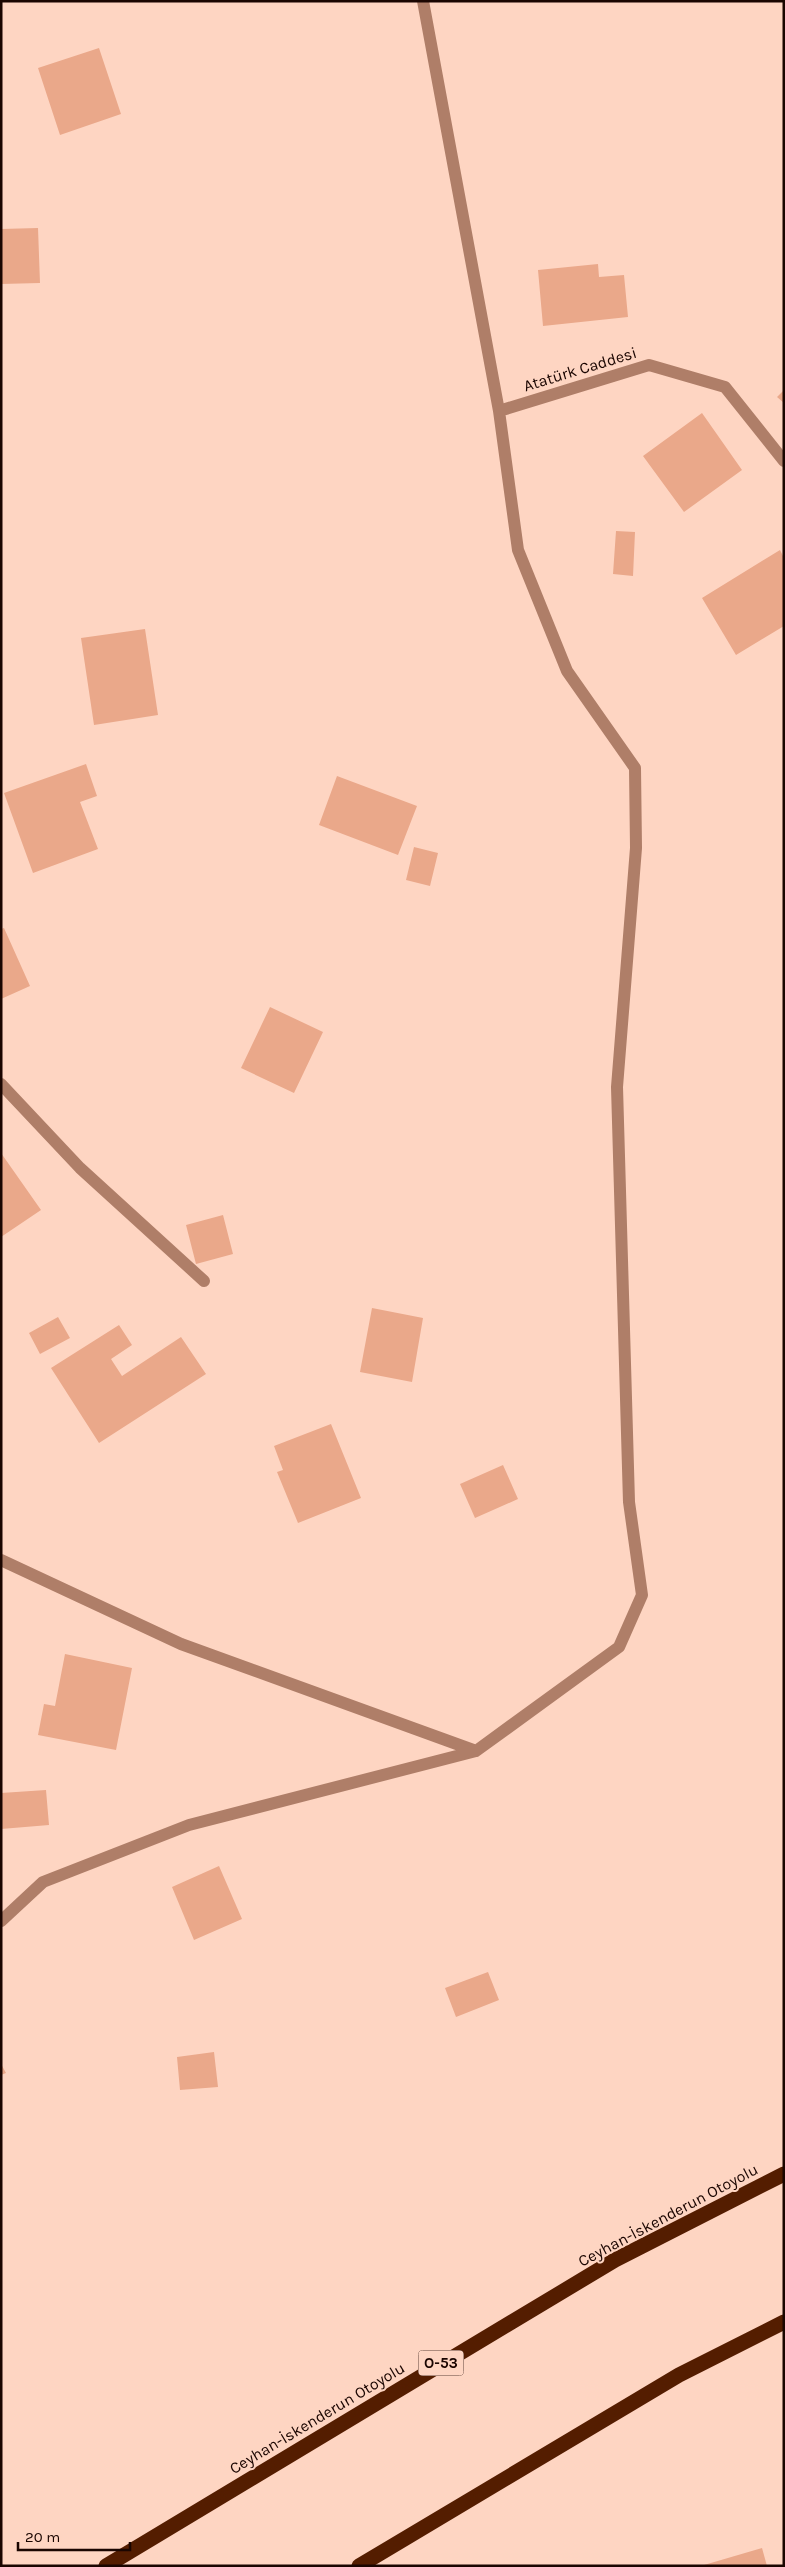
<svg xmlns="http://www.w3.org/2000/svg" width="785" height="2567" viewBox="0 0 785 2567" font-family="Karla,sans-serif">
<rect width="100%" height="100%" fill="#fed5c2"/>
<path fill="#eaa88a" d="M99 48 121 114 60 135 38 68Z
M38 228 40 283 1 284V229Z
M598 264 599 277 624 275 628 317 543 326 538 270Z
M784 390V403L777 397Z
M702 413 742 470 684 512 643 456Z
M616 531 635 532 633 576 613 574Z
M780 550 784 558V626L736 655 702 598Z
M145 629 158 715 94 725 81 638Z
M86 764 97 796 80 802 98 849 33 873 4 793Z
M337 776 417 806 398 855 319 825Z
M414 847 438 853 430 886 406 880Z
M4 928 30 986 1 999V929Z
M270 1007 323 1032 294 1093 241 1068Z
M1 1153 41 1210 1 1237Z
M223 1215 233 1254 196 1264 186 1225Z
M372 1308 423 1318 412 1382 360 1372Z
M58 1317 70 1338 40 1354 29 1333Z
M119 1325 132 1345 111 1359 122 1376 181 1337 206 1374 99 1443 51 1368Z
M331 1424 361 1498 298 1523 277 1472 283 1470 274 1446Z
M503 1465 518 1499 475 1518 460 1484Z
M65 1654 132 1668 116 1750 38 1735 44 1704 55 1706Z
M46 1790 49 1825 1 1829V1793Z
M219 1866 242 1919 194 1940 172 1887Z
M488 1972 499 2000 456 2017 445 1988Z
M214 2052 218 2087 180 2090 177 2057Z
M1 2064 6 2073 1 2075Z
M762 2548 767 2566H704V2565Z"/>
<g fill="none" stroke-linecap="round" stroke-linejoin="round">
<path stroke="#af7e68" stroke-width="12" d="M499 411 649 365 725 387 784 461
M1 1084 80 1168 204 1281
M1 1560 181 1644 476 1751
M1 1921 43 1882 189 1825 476 1751 619 1647 642 1595 629 1502 617 1087 636 848 635 768 567 671 518 550 499 411 423 1"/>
<path stroke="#541d00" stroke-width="15" d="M106 2566 615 2260 784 2174
M359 2566 679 2375 784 2322"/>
</g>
<g text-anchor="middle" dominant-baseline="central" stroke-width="4" stroke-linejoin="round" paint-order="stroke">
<rect fill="#fed5c2" stroke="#5e433a" stroke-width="1" x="418.5" y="2350.5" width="45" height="25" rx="4"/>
<g font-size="15" font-weight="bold" fill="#1a0500">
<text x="441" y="2363">O-53</text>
</g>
<g font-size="16" fill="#1a0500" stroke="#fed5c2">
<text transform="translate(580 369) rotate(-17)">Atatürk Caddesi</text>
<text transform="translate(668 2215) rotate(-28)">Ceyhan-İskenderun Otoyolu</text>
<text transform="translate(317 2418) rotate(-31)">Ceyhan-İskenderun Otoyolu</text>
</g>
</g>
<rect width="785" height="2567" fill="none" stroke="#1a0500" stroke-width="5"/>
<path d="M18 2542v8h112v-8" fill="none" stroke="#1a0500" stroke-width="2.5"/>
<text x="25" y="2542" font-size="15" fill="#1a0500" stroke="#fed5c2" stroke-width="4" paint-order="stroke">20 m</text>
</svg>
